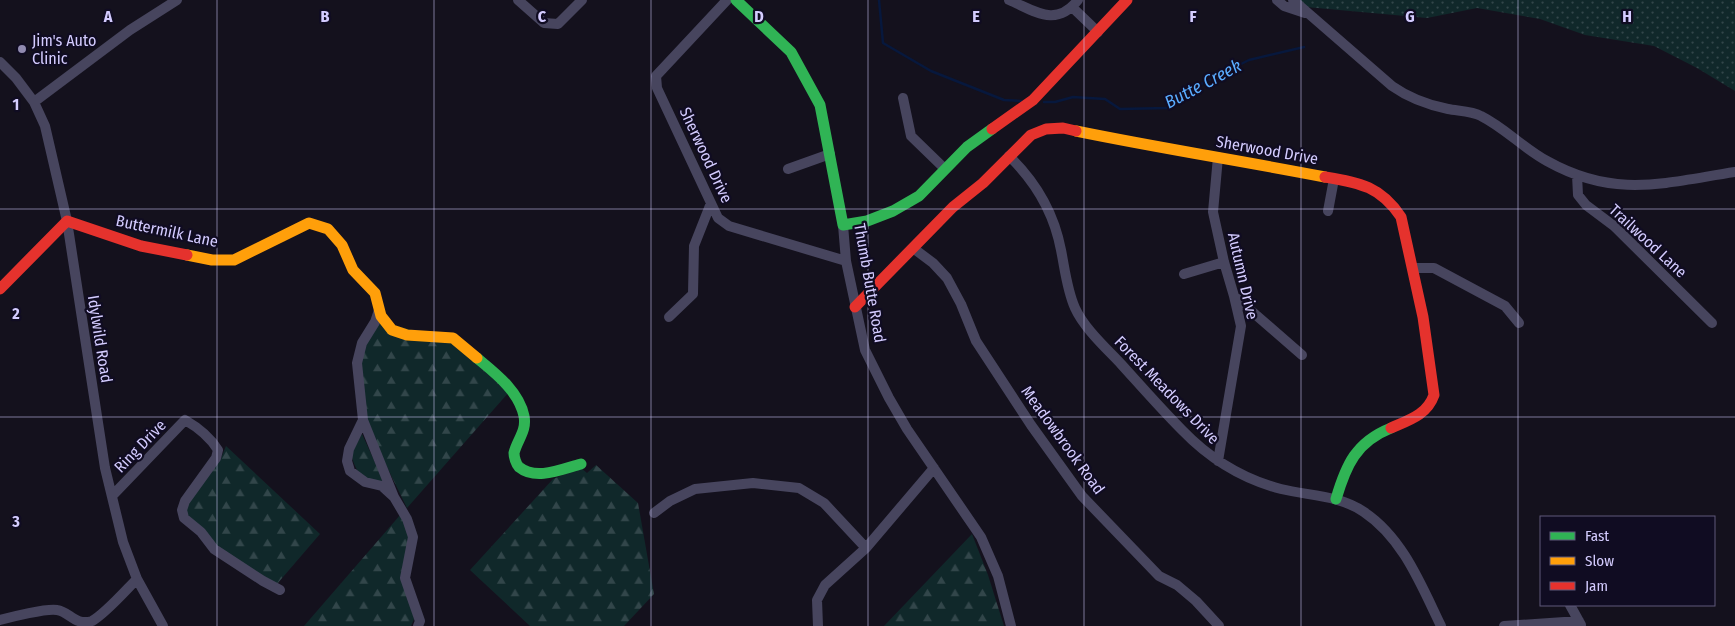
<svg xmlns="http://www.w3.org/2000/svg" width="1735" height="626" viewBox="0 0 1735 626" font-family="'Fira Sans Condensed',sans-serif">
<defs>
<pattern id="green-dots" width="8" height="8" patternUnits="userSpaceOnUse" patternTransform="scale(1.25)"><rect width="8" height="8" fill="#10282a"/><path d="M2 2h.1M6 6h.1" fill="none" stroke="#32464a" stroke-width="1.8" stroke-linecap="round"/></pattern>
<pattern id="forest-firs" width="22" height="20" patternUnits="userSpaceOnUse" patternTransform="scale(1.25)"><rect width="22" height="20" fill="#10282a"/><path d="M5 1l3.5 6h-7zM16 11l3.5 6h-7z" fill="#32464a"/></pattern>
</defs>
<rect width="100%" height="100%" fill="#14111d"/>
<path fill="url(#green-dots)" d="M1297 0H1735V91L1697 68 1654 46 1585 35 1540 19 1477 8 1427 18 1306 7Z"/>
<path fill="url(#forest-firs)" d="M379 321 452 341 509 392 407 508 367 426 361 366 363 348Z
M362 434 384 482C362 478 357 476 351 454Z
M226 446 320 534 277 584 218 548 185 512 188 504 221 458Z
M596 465 638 503 654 594 624 626H530L470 570 553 479 581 468 587 473Z
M401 514 409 538 402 569 414 619 411 626H304Z
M972 534 988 575 1004 626H884Z"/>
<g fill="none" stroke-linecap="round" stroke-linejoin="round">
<path stroke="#07183d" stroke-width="2.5" d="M879 0 883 43 931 71 1004 100 1021 101
M1044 102H1055L1073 97 1105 99 1120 109 1167 108 1193 88 1249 60 1304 47"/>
<path stroke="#47455e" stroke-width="10" d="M518 0 544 23 558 24 582 0
M727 0 656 76 657 88 718 218 729 226 846 261
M1009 0C1035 11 1056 28 1078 0
M1277 0 1284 6 1305 13
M1293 0 1392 86C1409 98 1428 105 1448 109 1458 111 1472 111 1481 116 1505 128 1523 148 1547 161 1615 199 1663 183 1735 172
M1072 7 1098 32
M0 62 16 78 34 102 45 126 67 221 105 468 123 542 137 579 163 626
M903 98 911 136 945 169
M34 102 130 30 177 0
M1009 156C1036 182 1054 213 1061 250 1065 270 1067 290 1075 308 1084 328 1106 348 1121 364 1141 386 1161 409 1182 430 1210 459 1242 479 1281 489 1310 496 1339 495 1364 512 1403 538 1421 585 1441 626
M788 169 830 154
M1577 175 1578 195 1586 205 1614 226 1712 323
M1328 211 1334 179
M843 225 846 261 865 350 889 398 907 429 981 537 998 576 1011 626
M913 248 933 263 947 278 961 304 976 341 1031 425 1082 496 1159 576 1177 585 1196 601 1219 626
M1413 268H1434L1505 306 1519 323
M1184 274 1224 262
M1234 296 1302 355
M379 310 375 322 362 343 357 363 363 420 349 449 347 461 350 471 365 482 382 486 394 497 407 519 413 537 405 578 420 621 418 626
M669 317 693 294 694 246 711 203
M363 420 394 497
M1218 461 1241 326 1234 296 1224 262 1213 212 1218 157
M112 496 185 420C199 428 210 437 218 450L216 458 185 501 182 510 184 518 201 532 214 549 263 581 280 590
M654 513 670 501 695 489 753 483 799 488 824 503 866 548
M1570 605 1581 625
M0 620C11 617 47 608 57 610 70 612 75 626 92 621 105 614 126 590 137 579
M818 626 817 600 825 585 866 548 934 468
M1504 626 1579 621"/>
<path stroke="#30b455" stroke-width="11" d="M736 0 791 52 820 105 843 225 867 221 893 211 919 196 967 147 992 129
M477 358C495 373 519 391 524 416 527 431 517 440 514 453 514 457 516 464 519 467 536 481 562 469 581 464
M1336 499C1346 465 1356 442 1391 428"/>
<path stroke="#ff9f0a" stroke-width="11" d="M1076 131C1159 148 1242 161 1325 177
M187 255 212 260H234L309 223 328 229 342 245 353 270 375 293 381 316 392 330 407 335 453 338 477 358"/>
<path stroke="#e5322d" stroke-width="11" d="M992 129 1033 100 1127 0
M1325 177C1360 183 1380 186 1401 217L1423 317 1434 395C1427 415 1409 420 1391 428
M0 289 67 221 141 246 187 255
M855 307 953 207 983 183 1031 135 1046 129 1063 128 1076 131"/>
</g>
<path fill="none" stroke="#d4ccff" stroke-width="1" stroke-opacity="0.55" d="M217 0V626M434 0V626M651 0V626M868 0V626M1084 0V626M1301 0V626M1518 0V626M0 209H1735M0 417H1735"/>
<circle fill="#918bb0" stroke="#100c22" stroke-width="2" cx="22" cy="49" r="5"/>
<g text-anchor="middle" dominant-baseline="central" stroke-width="4.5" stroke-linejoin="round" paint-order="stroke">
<g font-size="16" fill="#d4ccff" stroke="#100c22" text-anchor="start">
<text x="32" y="40">Jim's Auto<tspan x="32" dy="18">Clinic</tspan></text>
</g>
<g font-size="16" fill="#d4ccff" stroke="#100c22">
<text transform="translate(1267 150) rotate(10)">Sherwood Drive</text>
<text transform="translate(706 155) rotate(65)">Sherwood Drive</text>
<text transform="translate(167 231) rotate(12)">Buttermilk Lane</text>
<text transform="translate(1648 241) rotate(43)">Trailwood Lane</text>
<text transform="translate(1243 276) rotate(77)">Autumn Drive</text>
<text transform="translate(870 283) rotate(80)">Thumb Butte Road</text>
<text transform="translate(100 339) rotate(81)">Idylwild Road</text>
<text transform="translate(1167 390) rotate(46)">Forest Meadows Drive</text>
<text transform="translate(1063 440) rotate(54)">Meadowbrook Road</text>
<text transform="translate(140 446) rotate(-46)">Ring Drive</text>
</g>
<g font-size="18" font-style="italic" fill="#5aacff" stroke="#100c22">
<text transform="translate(1203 84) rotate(-28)">Butte Creek</text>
</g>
</g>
<g font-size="16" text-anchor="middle" font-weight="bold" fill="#d4ccff" stroke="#100c22" stroke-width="4.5" stroke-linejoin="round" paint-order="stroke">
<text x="108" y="22">A</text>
<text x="325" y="22">B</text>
<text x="542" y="22">C</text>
<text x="759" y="22">D</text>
<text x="976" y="22">E</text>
<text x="1193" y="22">F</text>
<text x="1410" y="22">G</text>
<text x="1627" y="22">H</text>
<text x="16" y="110">1</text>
<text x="16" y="319">2</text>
<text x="16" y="527">3</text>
</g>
<rect x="1540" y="516" width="175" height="90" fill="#100c22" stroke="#5e597a"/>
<rect x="1550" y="532" width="25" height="8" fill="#30b455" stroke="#5e597a"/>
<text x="1585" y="541" font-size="15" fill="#d4ccff">Fast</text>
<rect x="1550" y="557" width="25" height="8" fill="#ff9f0a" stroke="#5e597a"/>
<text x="1585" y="566" font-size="15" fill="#d4ccff">Slow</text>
<rect x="1550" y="582" width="25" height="8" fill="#e5322d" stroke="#5e597a"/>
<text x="1585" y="591" font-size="15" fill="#d4ccff">Jam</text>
</svg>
